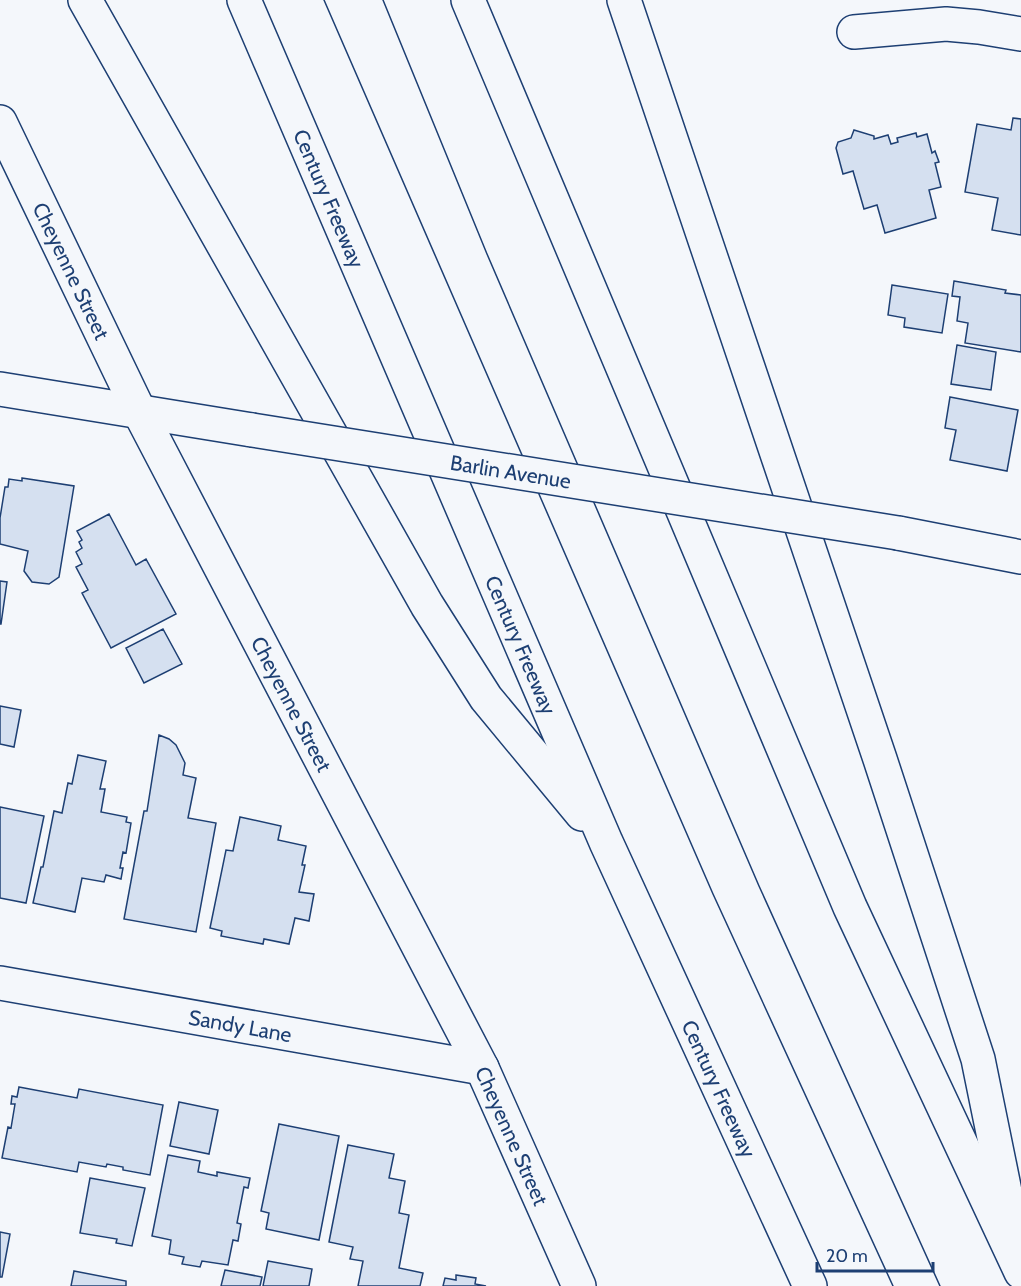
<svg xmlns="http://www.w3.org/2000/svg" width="1021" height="1286" viewBox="0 0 1021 1286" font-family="Cabin,sans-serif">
<rect width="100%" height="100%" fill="#f4f7fb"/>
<path fill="#d5e0f0" stroke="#1d3f73" stroke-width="1.5" d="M1013 118 1021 119V235L992 230 998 198 965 192 977 124 1011 130Z
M854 130 874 136V139L888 135 891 144 898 142 897 138 916 133 917 137 927 134 932 153 935 151 939 162 935 163 941 187 929 190 936 218 885 233 877 205 864 209 853 171 843 174 836 148 838 142 851 138Z
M954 281 1006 290 1005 293 1021 295V352L965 343 968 323 957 321 960 297 952 296Z
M892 285 948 294 942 333 904 327 905 318 888 315Z
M957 345 996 352 991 390 951 384Z
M950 397 1018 410 1007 471 950 460 956 430 945 428Z
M22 478 74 486 59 577 49 584 32 582 24 571 28 551 0 544V518L5 487H8L9 479 22 481Z
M109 514 136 565 146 559 176 614 111 648 82 593 88 590 76 567 82 564 76 552 82 548 79 542 82 540 77 531Z
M0 581 7 582 1 624H0Z
M163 629 182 664 144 683 126 648Z
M0 706 21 710 14 747 0 744Z
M159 735 169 739 176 745 185 763 183 775 196 778 188 818 216 823 196 932 124 919 144 811H147Z
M78 755 106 761 100 789H105L101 812 127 817 126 822 131 823 126 853 123 852 120 868H123L121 879 106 875 104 882 82 878 75 912 33 903 41 867H43L54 811 62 813 68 783 72 784Z
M0 807 44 816 26 903 0 898Z
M240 817 281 826 278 840 306 846 302 865H305L299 892 314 894 309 921 295 918 289 944 264 939 263 944 221 936 222 931 210 928 226 850 233 851Z
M19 1087 77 1098 79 1089 163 1105 150 1175 123 1170V1167L107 1164 106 1167 79 1162 77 1172 2 1158 8 1127 11 1128 15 1104H11L12 1096 17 1097Z
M179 1102 218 1110 209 1154 170 1146Z
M279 1124 339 1136 319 1240 266 1229 269 1213 261 1211Z
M348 1145 394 1154 389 1178 405 1181 399 1213 409 1215 399 1268 423 1273 420 1286H358L363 1261 350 1259 353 1247 329 1242Z
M168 1155 200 1161 198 1172 217 1176V1172L250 1178 248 1188 244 1187 237 1223 241 1224 238 1241 233 1240 228 1265 202 1261 200 1267 182 1264 184 1257 169 1254 171 1240 152 1236Z
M90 1178 145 1188 132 1246 116 1243 117 1239 80 1233Z
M0 1232 10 1234 2 1277H0Z
M268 1261 312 1269 309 1286H263Z
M225 1270 262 1277 260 1286H221Z
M74 1271 126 1281V1286H71Z
M456 1275 476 1278 475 1284 486 1286H443L445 1278 456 1280Z"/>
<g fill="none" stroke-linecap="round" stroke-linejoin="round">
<g stroke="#1d3f73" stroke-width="36">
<g id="minor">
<path d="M854 32 946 24 979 27 1021 34"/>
<path id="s1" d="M0 122 140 413 482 1068 579 1286"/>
<path d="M0 389 252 430"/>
<path d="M898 533 1021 557"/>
<path id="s2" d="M0 983 482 1068"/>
</g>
</g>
<g stroke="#1d3f73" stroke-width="36">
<g id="motorway">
<path d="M85 0 427 605 486 698 582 814"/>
<path id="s3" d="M244 0 606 842 810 1286"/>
<path d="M468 0 850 907 1021 1272"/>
<path d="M624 0 880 759 978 1059 1011 1221"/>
</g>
</g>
<use href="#minor" stroke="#f4f7fb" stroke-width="33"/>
<use href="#motorway" stroke="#f4f7fb" stroke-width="33"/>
<path stroke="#1d3f73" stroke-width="1.5" d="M324 0 713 894 893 1286
M383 0 487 254 759 886 940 1286"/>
<g stroke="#1d3f73" stroke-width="36" stroke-linecap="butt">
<g id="minor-bridge">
<path id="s4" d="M252 430 898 533"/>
</g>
</g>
<use href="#minor-bridge" stroke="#f4f7fb" stroke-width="33"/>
</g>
<g text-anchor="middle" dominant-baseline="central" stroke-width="4.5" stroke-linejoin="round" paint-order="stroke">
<g font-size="21" fill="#1d3f73" stroke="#f4f7fb">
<text stroke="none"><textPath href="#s3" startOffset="216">Century Freeway</textPath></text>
<text stroke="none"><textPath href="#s1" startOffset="165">Cheyenne Street</textPath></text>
<text stroke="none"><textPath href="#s4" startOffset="262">Barlin Avenue</textPath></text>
<text stroke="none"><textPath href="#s3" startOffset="702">Century Freeway</textPath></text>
<text stroke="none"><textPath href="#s1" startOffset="651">Cheyenne Street</textPath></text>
<text stroke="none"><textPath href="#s2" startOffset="244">Sandy Lane</textPath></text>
<text stroke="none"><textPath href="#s3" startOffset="1188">Century Freeway</textPath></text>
<text stroke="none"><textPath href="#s1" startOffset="1136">Cheyenne Street</textPath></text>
</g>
</g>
<path d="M817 1262v9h116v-9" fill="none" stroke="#1d3f73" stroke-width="3"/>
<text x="826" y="1262" font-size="18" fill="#1d3f73" stroke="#f4f7fb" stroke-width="4.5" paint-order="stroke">20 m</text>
</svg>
